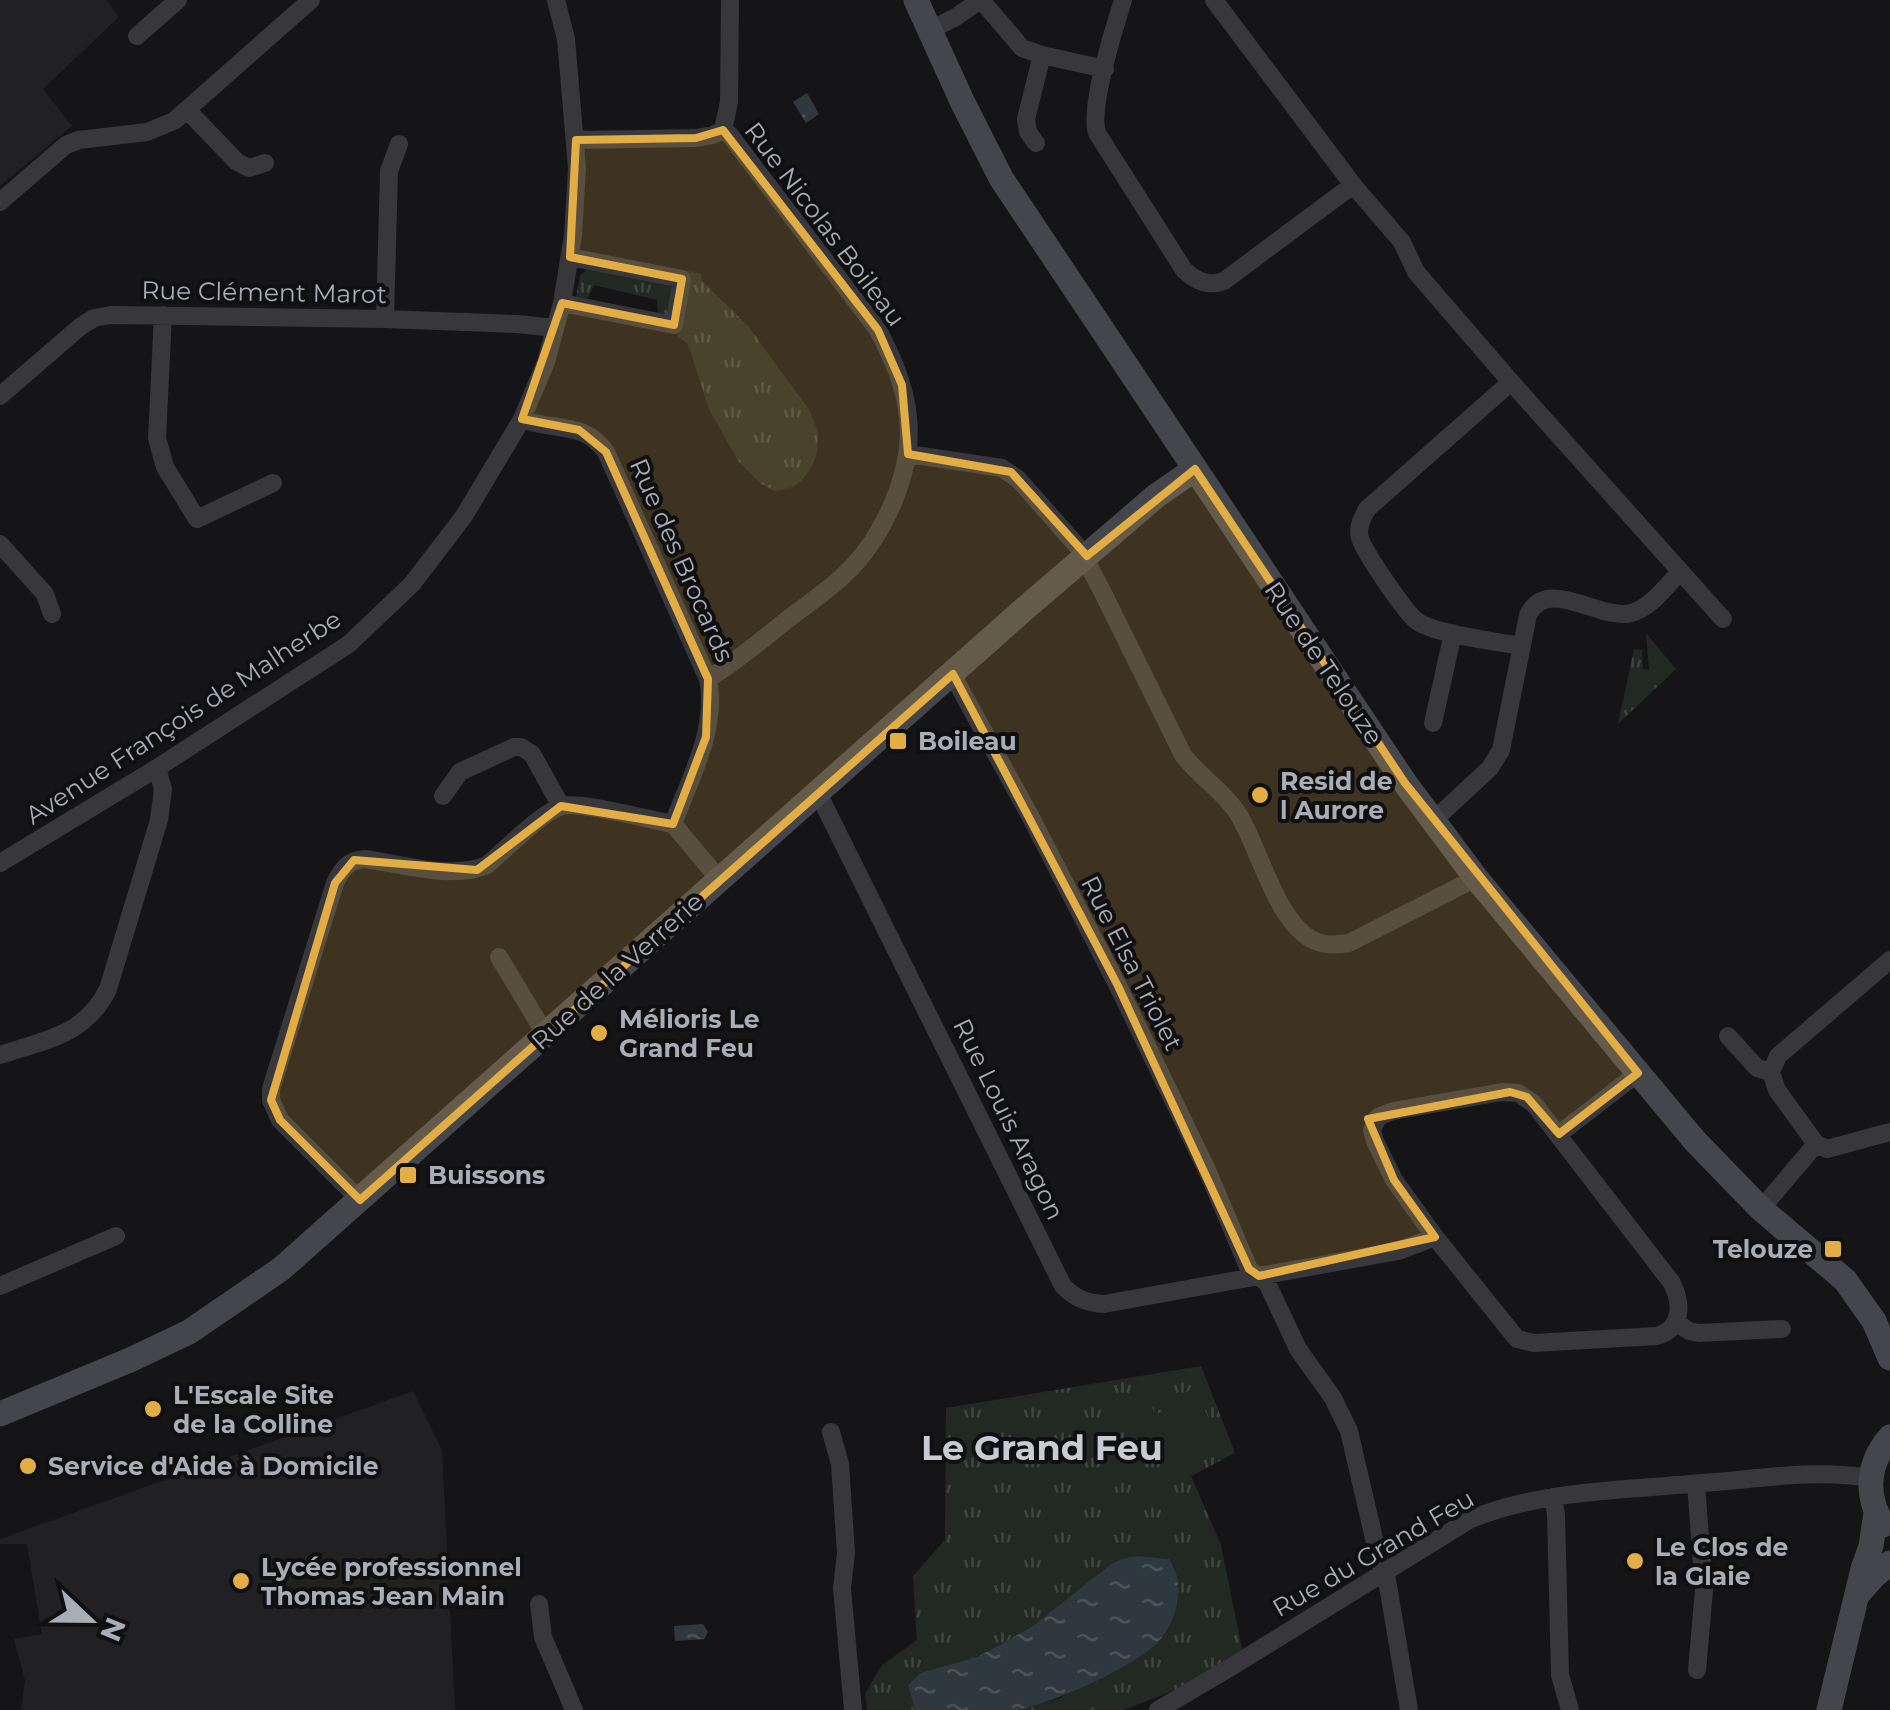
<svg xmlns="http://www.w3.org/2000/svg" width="1890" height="1710" viewBox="0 0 1890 1710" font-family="Montserrat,sans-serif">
<defs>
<pattern id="grass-tufts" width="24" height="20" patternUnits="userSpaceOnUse" patternTransform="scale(2.5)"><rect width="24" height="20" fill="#222923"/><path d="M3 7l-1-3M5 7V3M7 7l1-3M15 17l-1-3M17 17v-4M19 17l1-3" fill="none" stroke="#3f4541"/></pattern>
<pattern id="water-ripples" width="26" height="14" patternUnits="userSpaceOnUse" patternTransform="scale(2.5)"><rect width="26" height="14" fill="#30383f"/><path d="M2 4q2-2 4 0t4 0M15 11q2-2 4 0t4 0" fill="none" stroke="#4b5258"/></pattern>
</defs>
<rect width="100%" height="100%" fill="#151517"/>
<path fill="#212124" d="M0 0H106L119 17 43 89 72 126 0 186Z
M413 1391 442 1450 455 1710H21L25 1681 14 1639 42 1634 27 1544H0V1539Z"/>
<path fill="url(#grass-tufts)" d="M588 268 671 283 674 288 670 316 658 314 657 300 594 285 588 298 576 297 580 276Z
M687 271 701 274 702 281 748 326 810 411 818 432 817 453 812 467 801 481 793 487 775 491 761 484 738 461 709 409 688 344 678 336Z
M1646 633 1676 669 1618 724 1634 649 1642 650 1643 669 1649 670Z
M1201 1366 1235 1453 1191 1476 1221 1545 1242 1649 1186 1686 1123 1710H1015L1061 1698 1178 1602 1175 1568 1169 1559 1138 1556 1110 1565 1034 1625 1009 1640 977 1657 920 1673 908 1685 915 1710H867L865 1694 882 1665 917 1640 913 1576 945 1540 946 1408Z"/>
<path fill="#222923" d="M1195 1386 1218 1441 1168 1466 1161 1449 1136 1459 1114 1408 1144 1393 1156 1415Z
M1108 1465 1117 1486 1087 1499 1077 1479Z"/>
<path fill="url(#water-ripples)" d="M807 93 819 114 806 123 793 102Z
M1138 1556 1169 1559C1187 1584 1177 1624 1156 1644 1131 1668 1050 1705 1016 1710 987 1710 945 1710 915 1710L908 1685 920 1673 977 1657 1009 1640 1034 1625 1110 1565 1122 1559Z
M703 1624 708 1632 704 1639 675 1641 674 1626Z"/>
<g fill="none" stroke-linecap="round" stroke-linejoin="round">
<path stroke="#37373c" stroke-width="18" d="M981 0 1022 48 1042 55 1105 69
M1123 0C1114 29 1089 106 1097 133L1184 270C1196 281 1208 287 1224 281L1353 185
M1214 0 1353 185 1402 242 1416 272 1511 382 1723 619
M930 30 956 17 980 0
M137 36 178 0
M188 111 237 162 249 168 265 163
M576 140 696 138 713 135 723 130 729 102 730 0
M1036 143 1028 132 1026 119 1042 55
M0 202 66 145 79 140 147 132 174 121 311 0
M562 303 674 325 682 279 570 257
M163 315 157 438 165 467 197 519 273 483
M385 319 389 171 399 144
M1511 382 1367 509C1362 519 1357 527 1360 538 1363 550 1406 614 1417 621 1433 634 1499 642 1522 646
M0 396 81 326 94 318 111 315 385 319 517 324 555 328
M522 419C554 432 583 420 606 452L708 679C718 729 690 778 673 824L719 879
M908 454 1002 468 1018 479 1079 548 1101 589 1183 755C1199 776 1222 790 1237 812 1259 846 1275 919 1311 939 1323 946 1335 945 1349 943L1476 878
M0 544 45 594 52 614
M952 674 1028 812 1118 986 1207 1170 1249 1269 1267 1283 1298 1349 1333 1398 1349 1431 1380 1564 1387 1580 1409 1710
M708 679C736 662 762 640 788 619 806 605 826 592 843 576 883 539 914 472 908 417 905 385 892 357 878 330L729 134 723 130
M1433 723 1453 633
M818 793 1063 1286C1075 1298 1086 1303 1104 1304L1398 1251 1435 1237
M443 796 460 772 514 747H521L532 754 561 806
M1433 821 1490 768 1501 750 1528 615C1547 575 1600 621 1631 613 1651 608 1666 586 1680 572
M0 863 157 768 349 644 412 584 464 516 522 419 546 362 562 303 573 235 577 168 566 39 556 0
M499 957 546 1035
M1728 1036 1757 1068 1771 1072
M0 1055C45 1040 86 1035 108 989L159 820 163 789 157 768
M1502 1092 1518 1093 1534 1104 1672 1283C1682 1304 1683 1328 1657 1336L1534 1343 1517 1339 1435 1237 1394 1180 1375 1141 1372 1130 1378 1117 1393 1111Z
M1559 1134 1638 1073
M1816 1144 1777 1090 1771 1072 1778 1056 1890 960
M1816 1144 1827 1149 1890 1132
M360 1200 280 1120 271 1100V1089L335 883C342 869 348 860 365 859 401 864 454 880 487 865 505 850 542 812 562 806 581 801 650 820 673 824
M1761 1209 1816 1144
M0 1286 116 1236
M1677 1323 1689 1331 1699 1333 1782 1329
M831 1432 840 1464 846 1553 842 1588 853 1710
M1696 1484 1704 1590 1697 1670
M1553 1497 1556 1515 1560 1675 1570 1710
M539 1604 543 1637 574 1710
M1158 1710 1231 1667 1469 1520C1539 1490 1627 1490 1702 1483 1758 1479 1815 1469 1870 1478"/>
<path stroke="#45464b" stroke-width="25" d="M916 0 962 101 1001 178 1405 783 1476 878 1695 1141 1761 1209 1845 1280 1874 1321 1890 1358
M0 1414 130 1360 189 1332 281 1269 1022 611 1156 496 1195 469
M1883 1525C1865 1495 1867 1464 1890 1437
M1859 1593 1874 1576 1890 1563
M1829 1710 1863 1569 1871 1546 1876 1513"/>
</g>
<path fill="#e1ad44" fill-opacity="0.2" stroke="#e1ad44" stroke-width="8" stroke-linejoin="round" d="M723 130 878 330 902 385 908 454 1011 472 1087 556 1195 469 1405 783 1638 1073 1559 1134 1527 1097 1510 1092 1368 1119 1394 1180 1435 1237 1259 1276 1249 1269 1118 986 953 674 360 1200 280 1120 271 1100 335 883 354 860 477 870 561 806 673 824 706 737 708 679 606 452 579 430 522 419 562 303 674 325 682 279 570 257 576 140 696 138Z"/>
<g fill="#e1ad44" stroke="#101012" stroke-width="4">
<rect x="888" y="731" width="20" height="20" rx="5"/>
<circle cx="1260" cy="795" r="10"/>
<circle cx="599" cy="1033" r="10"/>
<rect x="398" y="1165" width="20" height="20" rx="5"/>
<rect x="1823" y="1239" width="20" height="20" rx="5"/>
<circle cx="153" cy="1409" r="10"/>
<circle cx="28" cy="1466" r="10"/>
<circle cx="1635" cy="1561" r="10"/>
<circle cx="241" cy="1581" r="10"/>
</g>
<g text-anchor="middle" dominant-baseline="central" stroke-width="8" stroke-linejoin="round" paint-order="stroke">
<g font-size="25" fill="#a9adb6" stroke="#101012">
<text transform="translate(825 224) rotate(53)">Rue Nicolas Boileau</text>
<text transform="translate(264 292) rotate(1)">Rue Clément Marot</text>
<text transform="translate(682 560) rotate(66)">Rue des Brocards</text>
<text transform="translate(1324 663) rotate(56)">Rue de Telouze</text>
<text transform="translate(183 717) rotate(-33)">Avenue François de Malherbe</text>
<text transform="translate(1132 963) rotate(63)">Rue Elsa Triolet</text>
<text transform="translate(617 971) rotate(-42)">Rue de la Verrerie</text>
<text transform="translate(1009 1119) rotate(64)">Rue Louis Aragon</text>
<text transform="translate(1373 1553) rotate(-30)">Rue du Grand Feu</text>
</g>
<g font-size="25" font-weight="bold" fill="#a9adb6" stroke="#101012" text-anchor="start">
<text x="918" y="741">Boileau</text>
<text x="1280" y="781">Resid de<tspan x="1280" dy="29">l Aurore</tspan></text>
<text x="619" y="1019">Mélioris Le<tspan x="619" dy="29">Grand Feu</tspan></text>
<text x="428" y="1175">Buissons</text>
<text x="1813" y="1249" text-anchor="end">Telouze</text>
<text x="173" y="1395">L'Escale Site<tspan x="173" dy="29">de la Colline</tspan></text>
<text x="48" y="1466">Service d'Aide à Domicile</text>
<text x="1655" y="1547">Le Clos de<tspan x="1655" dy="29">la Glaie</tspan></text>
<text x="261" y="1567">Lycée professionnel<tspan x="261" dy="29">Thomas Jean Main</tspan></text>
</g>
<g font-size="35" font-weight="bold" fill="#c9cbd2" stroke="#101012">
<text x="1042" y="1447">Le Grand Feu</text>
</g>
</g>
<g transform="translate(90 1620) rotate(112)" stroke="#101012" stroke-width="8" paint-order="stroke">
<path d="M0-8L18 38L0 25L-18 38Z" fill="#a9adb6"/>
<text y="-15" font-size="28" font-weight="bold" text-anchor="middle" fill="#a9adb6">N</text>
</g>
</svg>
